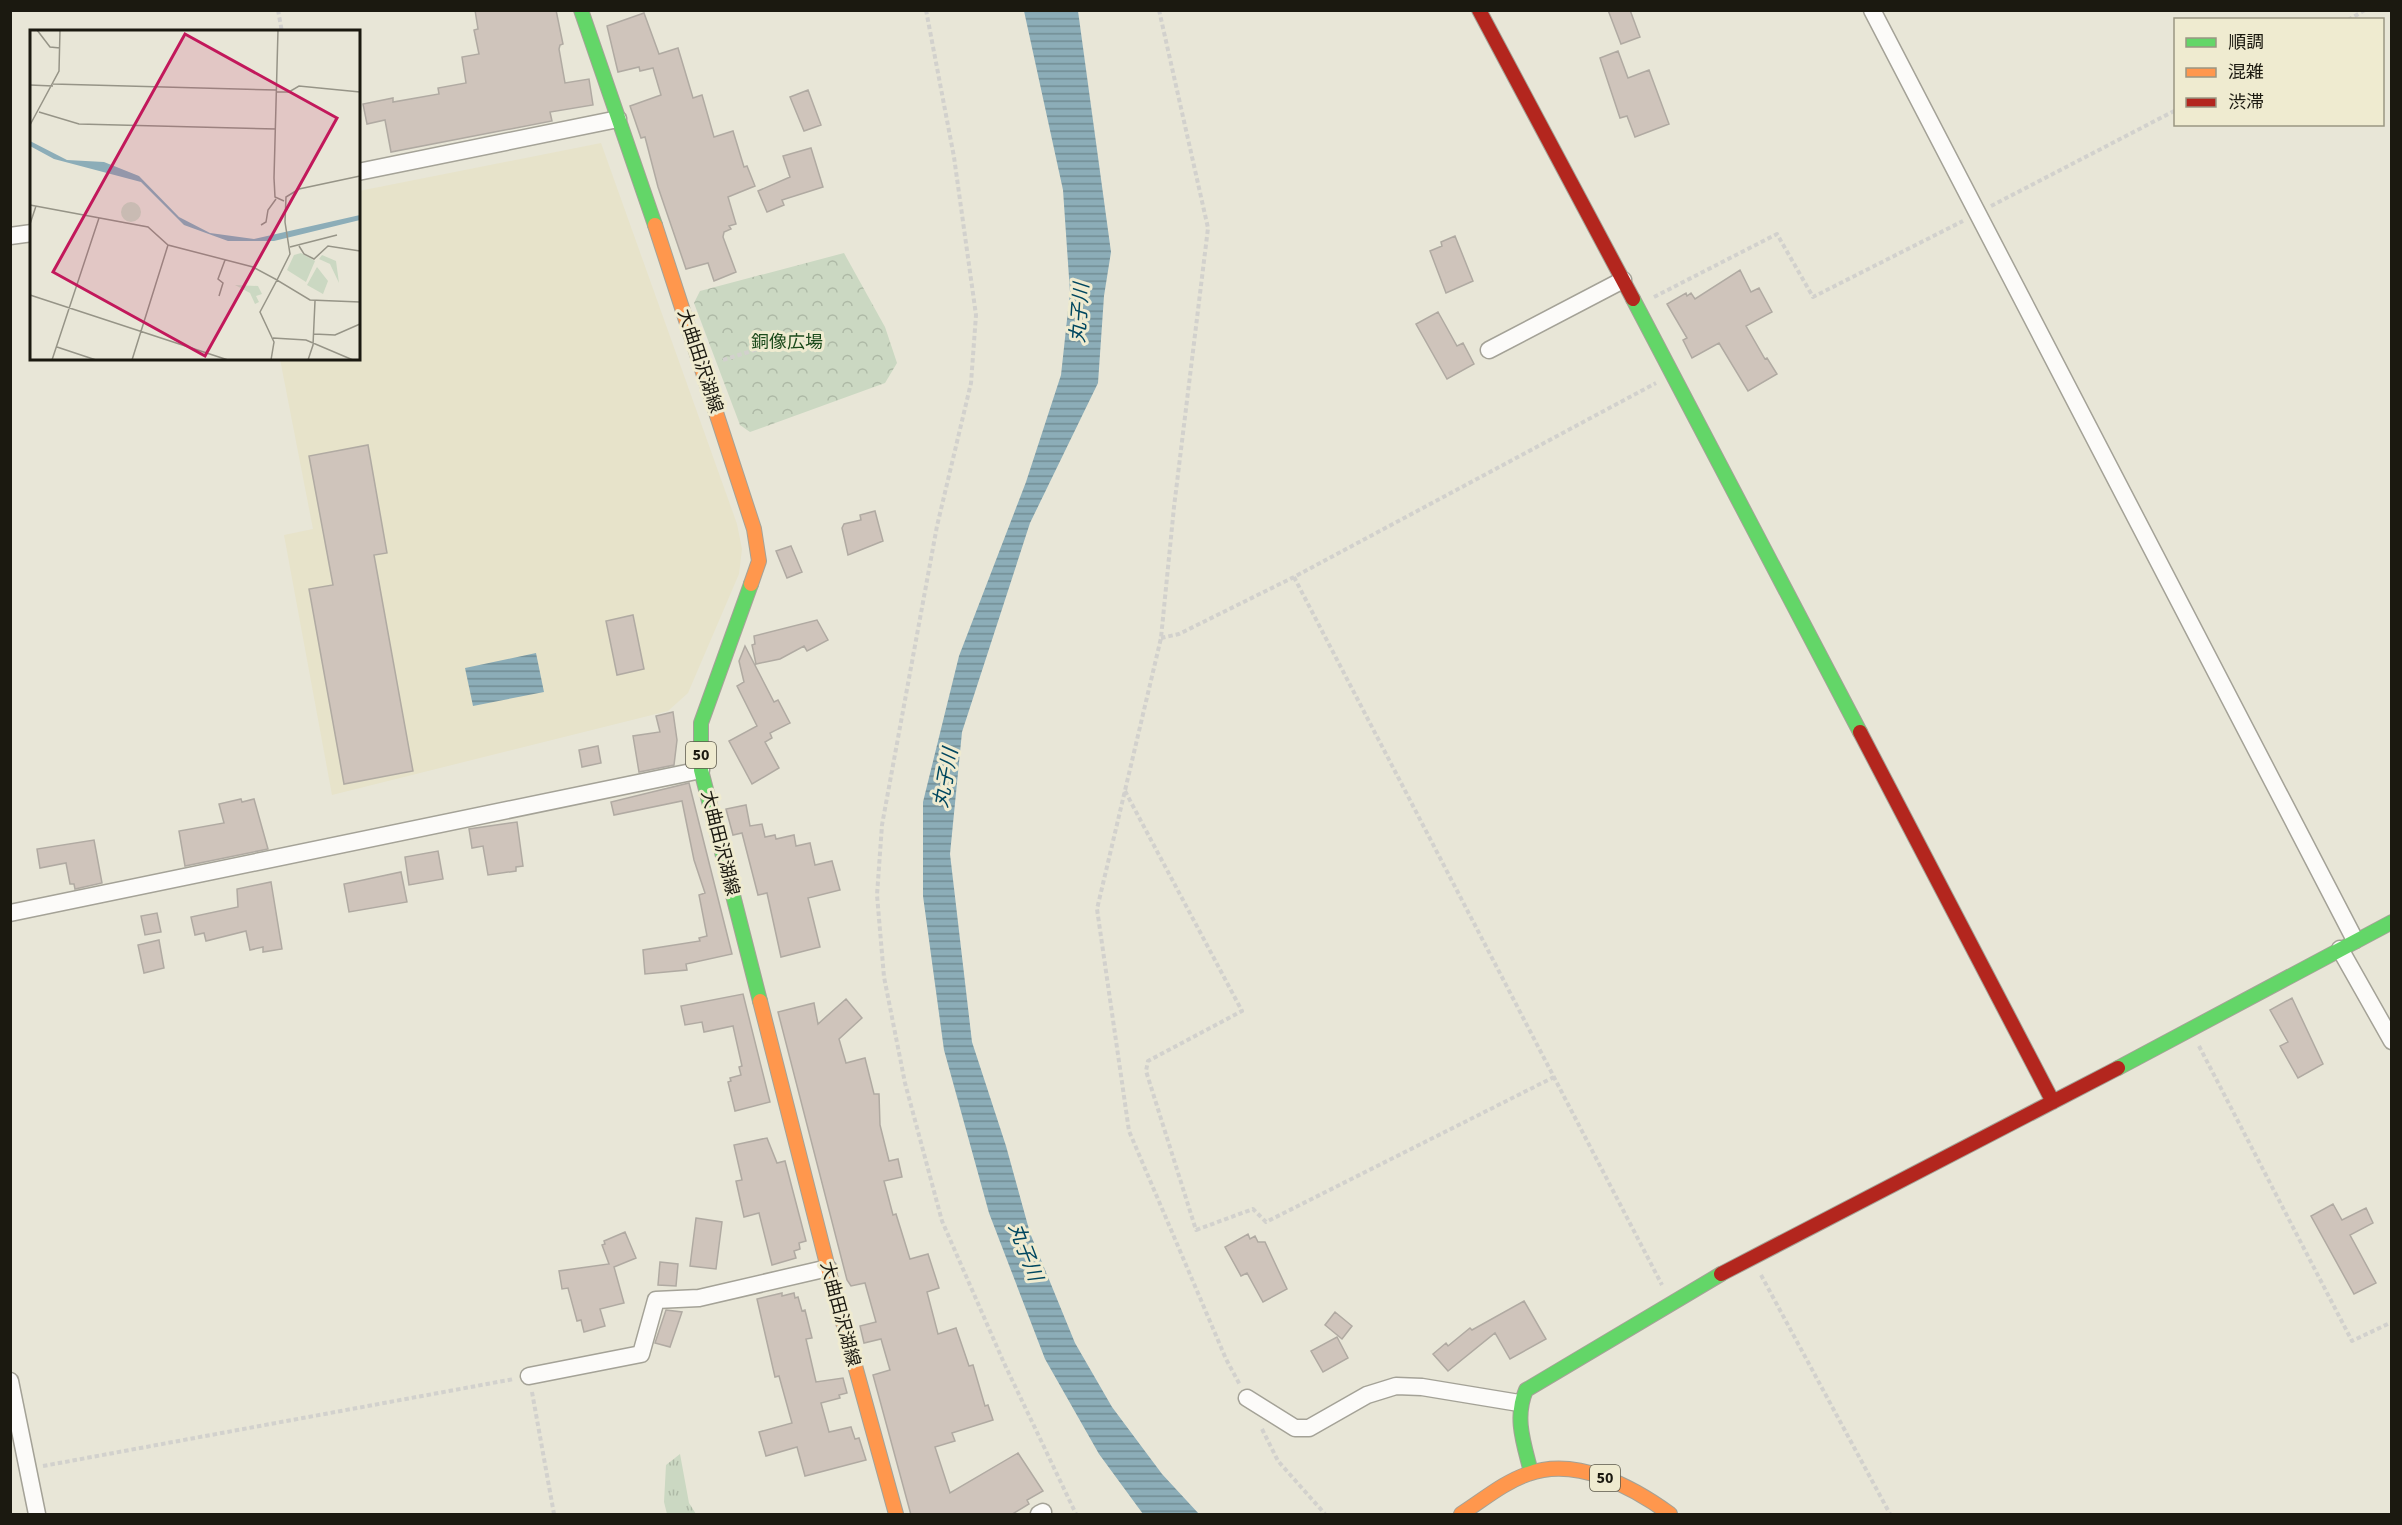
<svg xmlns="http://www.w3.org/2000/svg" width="2402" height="1525" viewBox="0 0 2402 1525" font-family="'Source Sans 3','Noto Sans JP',sans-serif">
<defs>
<pattern id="grass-tufts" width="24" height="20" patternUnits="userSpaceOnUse" patternTransform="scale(1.5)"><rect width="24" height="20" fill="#cbd8c2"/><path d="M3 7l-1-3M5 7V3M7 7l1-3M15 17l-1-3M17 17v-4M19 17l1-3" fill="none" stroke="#aeb9a6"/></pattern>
<pattern id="park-crowns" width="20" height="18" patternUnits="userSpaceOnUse" patternTransform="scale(1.5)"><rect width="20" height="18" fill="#cbd8c2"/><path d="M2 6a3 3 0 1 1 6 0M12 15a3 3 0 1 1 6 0" fill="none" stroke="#aeb9a6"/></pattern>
<pattern id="water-rules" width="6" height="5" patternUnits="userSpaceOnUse" patternTransform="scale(1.5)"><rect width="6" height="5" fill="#8cadb8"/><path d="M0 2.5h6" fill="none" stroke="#728c94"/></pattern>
</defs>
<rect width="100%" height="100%" fill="#e8e6d7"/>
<path fill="#e7e3ca" d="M601 143 737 524 742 549 739 574 688 693 668 711 332 795 284 535 313 529 280 359 358 358 359 191Z"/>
<path fill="url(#grass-tufts)" d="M680 1454 689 1503 696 1514H667L664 1502 666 1465Z"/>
<path fill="url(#park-crowns)" d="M844 253 885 327 897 363 885 383 750 432 740 425 694 303 700 291Z"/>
<path fill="url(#water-rules)" d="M1024 11H1078L1111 252 1104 296 1098 383 1030 523 962 732 950 854 972 1042 1006 1146 1030 1233 1075 1343 1112 1407 1162 1474 1199 1514H1143L1099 1454 1045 1359 989 1213 944 1050 923 896V802L959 656 1026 482 1061 375 1070 292 1063 190Z
M536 653 544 692 473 706 465 668Z"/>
<path fill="#cfc4bb" stroke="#b0aaa2" stroke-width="1.5" d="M475 10H556L563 44 560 45 559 49 565 83 589 79 593 105 550 112 552 121 391 152 385 120 367 124 363 104 393 98V102L439 94 438 88 466 83 462 57 479 54 474 30 478 29Z
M1608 10H1630L1640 37 1621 44Z
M644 13 659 54 678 48 693 98 702 95 714 137 733 131 744 167 747 166 755 186 728 197 736 224 729 226 731 229 724 232 723 237 736 272 714 281 708 263 686 269 658 187 645 137 641 138 630 106 661 95 653 68 640 71 639 67 618 72 617 68 607 26Z
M1618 51 1628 78 1649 70 1669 124 1635 137 1627 116 1620 118 1600 58Z
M808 90 821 125 804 131 790 97Z
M811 148 823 187 782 200 784 205 767 212 758 191 790 177 783 156Z
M1455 236 1473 281 1446 293 1430 251 1442 246 1441 242Z
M1740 270 1751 292 1759 288 1772 312 1746 326 1765 359 1767 358 1777 374 1748 391 1719 343 1692 358 1683 340 1687 338 1667 304 1686 293 1687 296 1691 293 1695 299Z
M1438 312 1457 346 1463 343 1474 364 1447 379 1416 324Z
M368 445 387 553 374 555 413 771 344 784 309 589 333 585 309 456Z
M875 511 883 541 848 555 842 528 844 524 861 520 860 515Z
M791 546 802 572 787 578 776 551Z
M633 615 644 669 617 675 606 621Z
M817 620 828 640 807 651 804 646 780 659 756 664 752 645 755 644 754 636Z
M745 646 774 702 778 700 790 723 770 733 772 738 765 742 779 768 752 784 729 741 757 726 737 686 744 682 739 661Z
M673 712 677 740 674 765 639 772 633 736 660 732 656 716Z
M598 746 601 763 582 767 579 750Z
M689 783 732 954 686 964 687 970 645 974 643 950 700 941 699 938 707 936 699 895 705 893 694 860 682 801 614 815 611 802Z
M241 799 242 802 254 799 268 849 185 866 179 831 224 823 219 804Z
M746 805 750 826 762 824 765 837 775 835 776 839 794 835 796 846 810 843 815 865 832 861 840 890 808 898 820 947 781 957 767 893 758 895 742 833 733 835 726 809Z
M517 822 523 866 516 867V871L488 875 483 846 472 848 469 829Z
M94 840 102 883 75 889 74 884H70L66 863 40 868 37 849Z
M438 851 443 879 409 885 405 857Z
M401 872 407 902 349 912 344 884Z
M271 882 282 949 263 952V947L250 950 246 931 206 941 204 933 195 935 191 917 238 907 237 889Z
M157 913 161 932 145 935 141 916Z
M159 940 164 968 144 973 138 945Z
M743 994 770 1102 735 1111 728 1082 731 1081 730 1078 741 1075 739 1067 742 1066 733 1026 704 1032 702 1022 685 1025 681 1006Z
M2292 998 2323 1064 2298 1078 2280 1046 2288 1042 2270 1010Z
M846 999 862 1018 839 1039 846 1063 865 1058 874 1094H879L880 1125 889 1161 898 1159 902 1177 884 1181 893 1215 896 1214 910 1259 928 1254 939 1288 927 1292 938 1334 956 1328 969 1366 973 1365 985 1406 988 1405 993 1420 952 1433 955 1441 935 1447 950 1493 1018 1453 1043 1491 1027 1500 1029 1504 1011 1515H911L873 1375 890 1370 881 1339 864 1343 860 1326 876 1322 865 1283 851 1286 847 1280 778 1012 814 1003 818 1024Z
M767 1138 777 1163 785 1161 806 1241 799 1243 800 1249 794 1251 796 1258 772 1265 759 1213 744 1217 736 1181 742 1180 734 1145Z
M2333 1204 2342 1220 2366 1208 2373 1223 2350 1235 2376 1283 2354 1294 2311 1216Z
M696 1218 722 1222 716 1269 690 1266Z
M625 1232 636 1258 614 1267 624 1303 600 1309 605 1326 584 1332 581 1320 577 1321 568 1288 562 1289 559 1271 609 1264 602 1245 605 1244 604 1241Z
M1248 1234 1250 1239 1255 1236 1258 1242H1265L1287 1289 1263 1302 1247 1273 1241 1276 1225 1247Z
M660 1262 678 1264 676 1286 658 1285Z
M782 1293V1296L794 1293 795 1298 798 1297 802 1311 805 1310 812 1338 806 1339 816 1382 843 1378 847 1393 839 1395 840 1398 821 1403 829 1432 851 1427 855 1439 859 1438 866 1460 805 1476 797 1447 766 1456 759 1432 792 1423 779 1376 775 1377 757 1299Z
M1524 1301 1546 1339 1510 1359 1495 1333 1448 1371 1433 1354 1446 1343 1448 1346 1470 1328 1472 1330Z
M666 1310 682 1312 670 1347 655 1343Z
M1335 1312 1352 1326 1342 1339 1325 1325Z
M1337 1337 1348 1358 1323 1372 1311 1351Z"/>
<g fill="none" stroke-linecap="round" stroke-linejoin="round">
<g stroke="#a4a297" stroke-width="19">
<path id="street" d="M1872 10 2355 940
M358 172 618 119
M10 236 32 233
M1489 350 1623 280
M10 913 701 770
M2340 949 2392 1041
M529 1376 641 1354 656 1300 699 1298 828 1268
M10 1381 37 1514
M1247 1398 1295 1428H1309L1367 1395 1396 1386 1422 1387 1519 1403
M1039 1514 1043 1512"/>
</g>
<g stroke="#a4a297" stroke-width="16">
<path id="fast" d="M581 10 655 225
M1633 299 1860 732
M751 584 701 723V770L760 1001
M2118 1068 2392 922
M1531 1472C1524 1444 1514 1418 1526 1390L1721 1274"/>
</g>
<g stroke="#a4a297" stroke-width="16">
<path id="slow" d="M655 225 754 529 759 561 751 584
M760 1001 828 1268 896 1514
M1461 1514C1483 1500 1504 1482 1528 1474 1576 1456 1633 1487 1670 1514"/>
</g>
<g stroke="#a4a297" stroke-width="16">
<path id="jam" d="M1479 10 1633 299
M1860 732 2053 1102
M1721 1274 2118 1068"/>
</g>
<path stroke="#d2d1cd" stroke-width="4" stroke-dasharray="4.5 3" stroke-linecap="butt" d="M278 10 282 32
M926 10 954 157 976 315 971 383 937 526 882 825 877 895 884 977 905 1083 942 1221 1004 1363 1076 1514
M1159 10 1208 228 1174 507 1161 638 1097 909 1129 1131 1226 1359 1240 1385
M2348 20 2365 10
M1991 206 2176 110
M1654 297 1777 234 1813 297 1963 221
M723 360 799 336
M1294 577 1662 1285
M1161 638 1179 634 1294 577 1656 383
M1125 791 1242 1011 1148 1061 1146 1071 1196 1230 1253 1209 1266 1222 1554 1077
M2199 1046 2352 1341 2392 1322
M1761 1275 1890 1514
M532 1392 554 1514
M1262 1429 1278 1461 1325 1514
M43 1466 514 1379"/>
<use href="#street" stroke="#fcfbf9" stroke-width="16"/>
<use href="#fast" stroke="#63d668" stroke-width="14"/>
<use href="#slow" stroke="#ff974d" stroke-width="14"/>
<use href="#jam" stroke="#b3261e" stroke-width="14"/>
</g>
<g text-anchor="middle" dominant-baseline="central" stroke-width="6" stroke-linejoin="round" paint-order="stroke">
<g fill="#efebd0" stroke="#5b584a" stroke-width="1.5">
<rect x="686" y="742" width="30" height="26" rx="4.5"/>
<rect x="1590" y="1465" width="30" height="26" rx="4.5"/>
</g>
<g font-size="16" font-weight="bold" fill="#1b1910">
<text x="701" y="755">50</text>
<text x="1605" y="1478">50</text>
</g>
<g font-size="18" fill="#1b4a1a" stroke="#efebd0">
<text x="787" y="342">銅像広場</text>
</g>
<g font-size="18" fill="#1b1910" stroke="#efebd0">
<text transform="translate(700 361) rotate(72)">大曲田沢湖線</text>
<text transform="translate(720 843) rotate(76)">大曲田沢湖線</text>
<text transform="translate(840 1314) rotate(75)">大曲田沢湖線</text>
</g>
<g font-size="20" font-style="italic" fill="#00475f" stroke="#efebd0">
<text transform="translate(1080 313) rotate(-86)">丸子川</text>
<text transform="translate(946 778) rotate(-80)">丸子川</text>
<text transform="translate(1025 1252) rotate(69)">丸子川</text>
</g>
</g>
<g transform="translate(30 30)">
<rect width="330" height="330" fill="#e8e6d7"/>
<path d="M271 223 285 231 276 252 257 240 264 225ZM205 255 228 256 232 264 226 266 229 272 225 274 220 263Z" fill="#cbd8c2"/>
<path d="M292 225 306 231 309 253 300 234 289 229ZM287 237 298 251 293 264 277 255Z" fill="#cbd8c2"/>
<path d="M91 182a10 10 0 1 1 20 0a10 10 0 1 1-20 0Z" fill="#cbd8c2"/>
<path d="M0 111 37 130 74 132 109 146 149 187 180 203 224 209 330 185V190L244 211H198L154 195 111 152 24 129 0 116Z" fill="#8cadb8"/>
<path fill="none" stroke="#969487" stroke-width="1.5" d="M7 0 20 17 30 18M248 0 244 148 245 167 254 171M23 54 246 60M0 55 23 56M246 62H259L269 56 330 62M9 82 49 94 246 99M0 95 29 41 30 0M0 175 118 197 138 215 223 237 247 250 260 224 255 192 256 167 269 159 330 146M0 194 6 176M231 195 236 192 238 180 246 169M269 216 274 224 284 229 298 216 330 221M260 217 307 205M0 265 198 330M189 266 193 253 188 249 195 230M284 304 305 305 330 294M243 308 276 310 323 330M27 317 66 330M22 330 69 188M102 330 138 215M241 330 244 312 230 282 247 250 280 270 330 272M278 330 283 315 285 271"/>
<path fill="#c2185b" fill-opacity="0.15" stroke="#c2185b" stroke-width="3" d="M155 4 307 88 175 326 23 242Z"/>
<rect width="330" height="330" fill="none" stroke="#1b1910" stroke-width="3"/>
</g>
<rect width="2402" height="1525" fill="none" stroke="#1b1910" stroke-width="24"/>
<rect x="2174" y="18" width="210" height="108" fill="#efebd0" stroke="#9a9783" stroke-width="1.5"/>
<rect x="2186" y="38" width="30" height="9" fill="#63d668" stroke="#9a9783" stroke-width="1.5"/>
<text x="2228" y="48" font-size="18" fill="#1b1910">順調</text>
<rect x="2186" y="68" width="30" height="9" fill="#ff974d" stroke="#9a9783" stroke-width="1.5"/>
<text x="2228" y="78" font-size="18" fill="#1b1910">混雑</text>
<rect x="2186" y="98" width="30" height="9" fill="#b3261e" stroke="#9a9783" stroke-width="1.5"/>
<text x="2228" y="108" font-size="18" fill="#1b1910">渋滞</text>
</svg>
